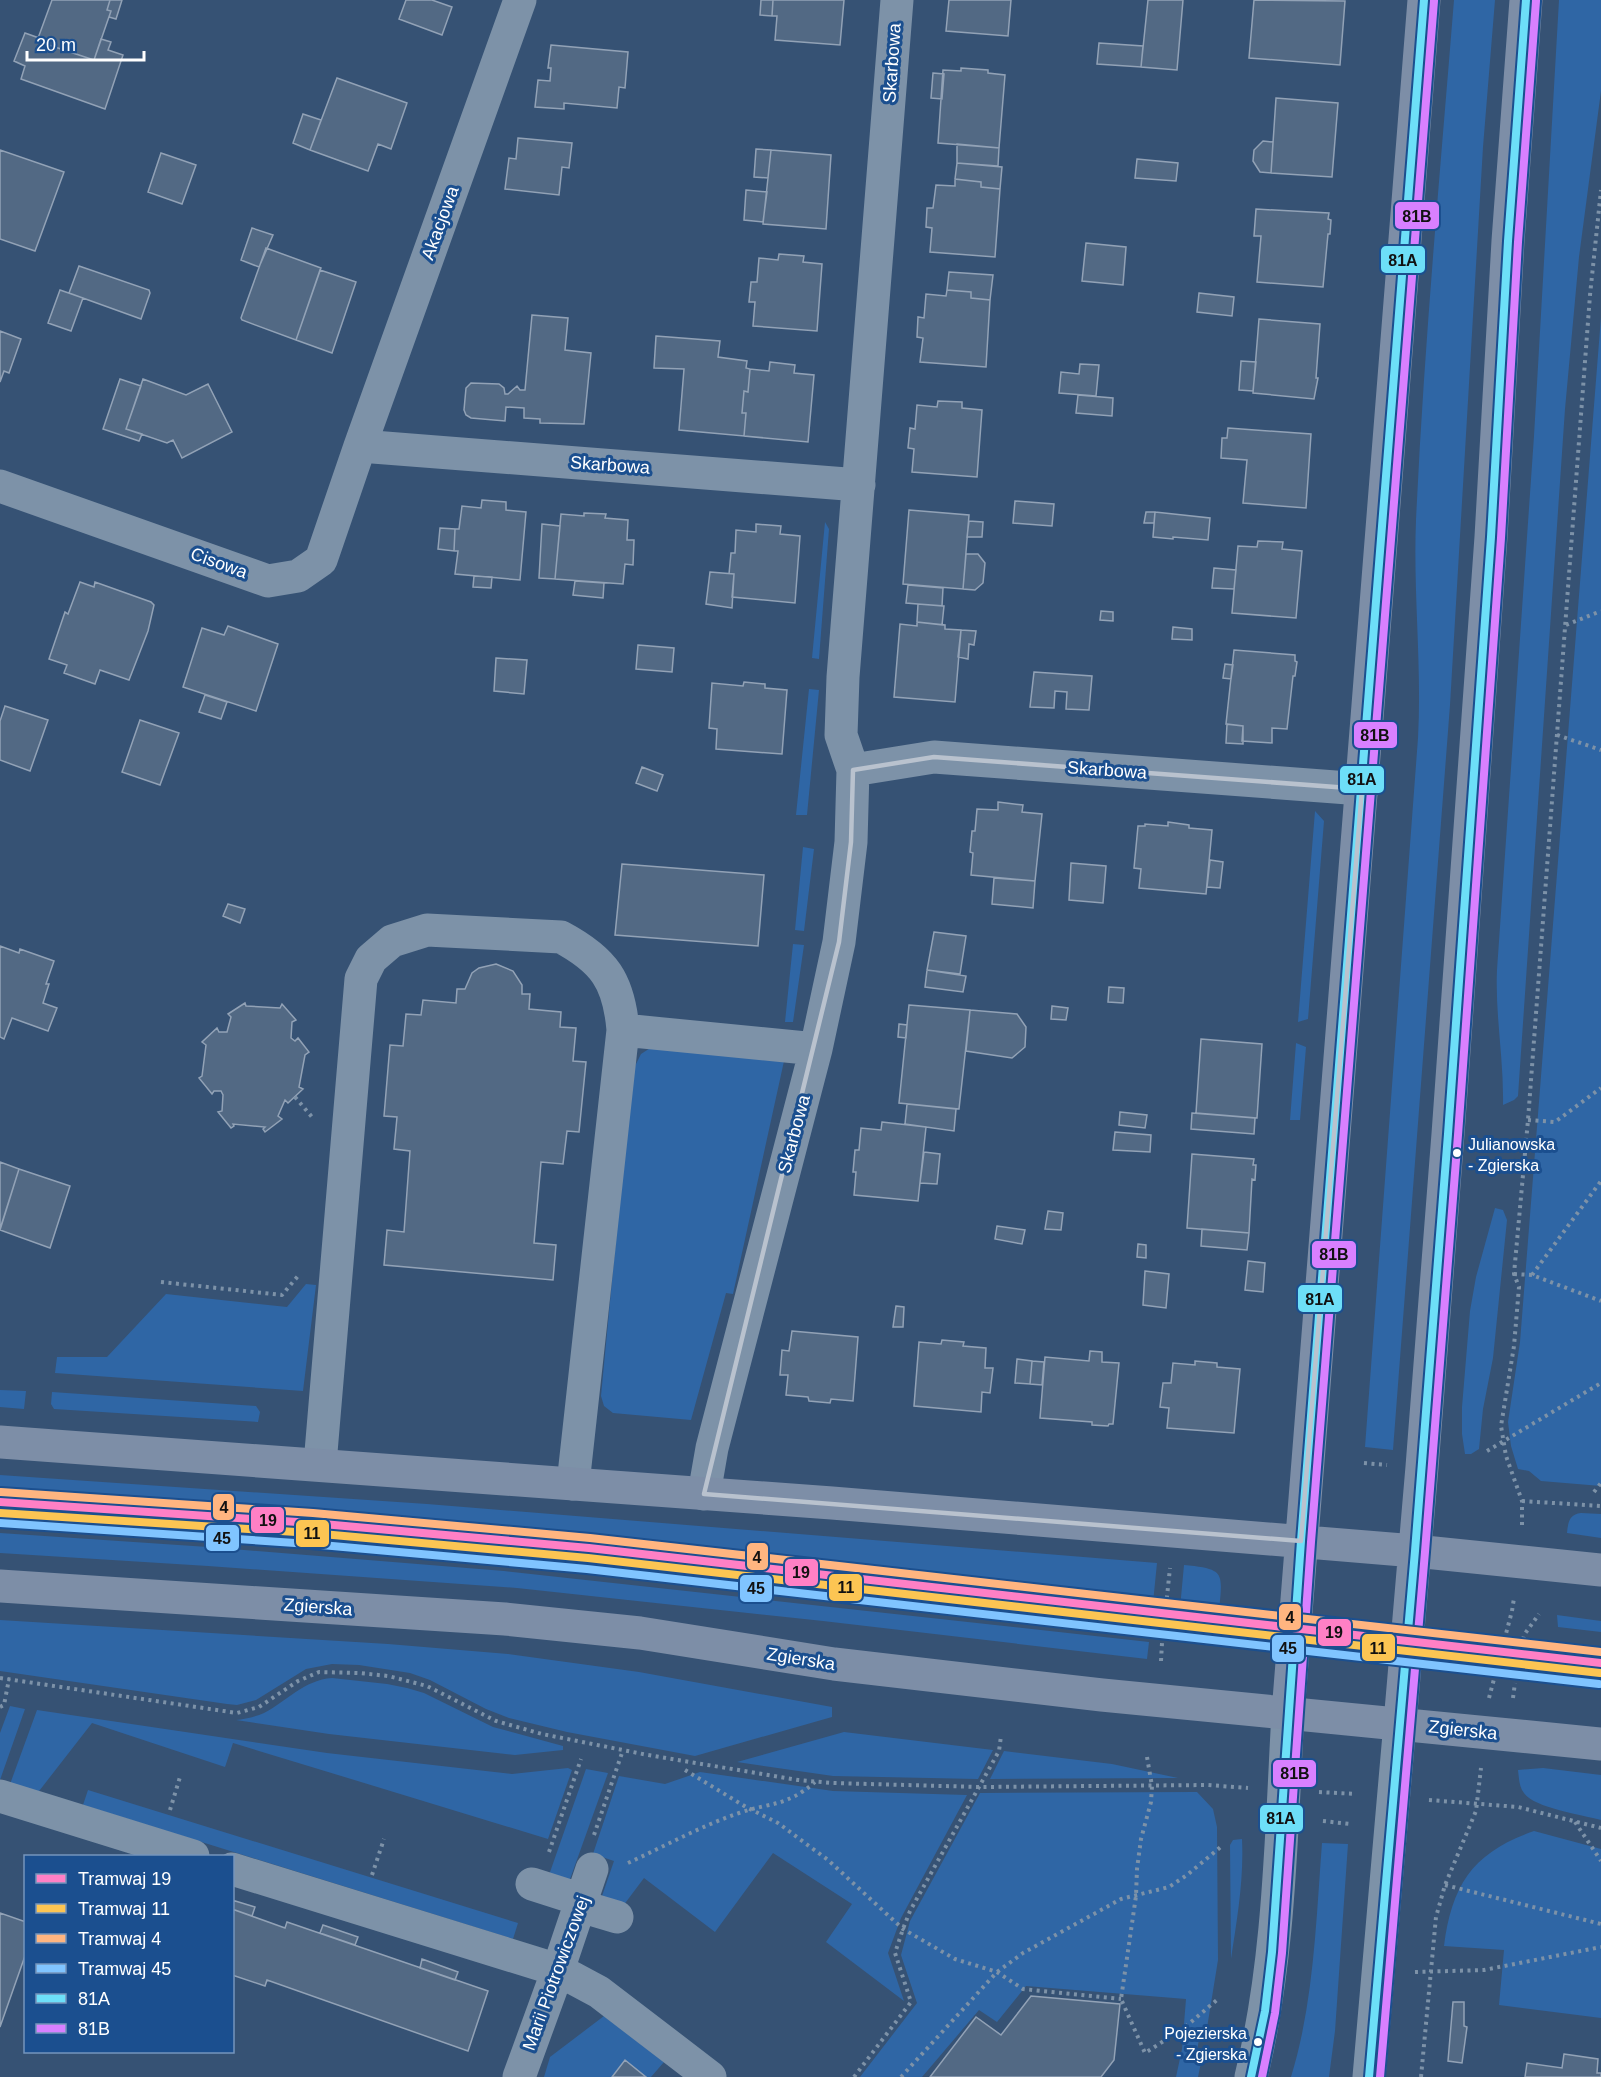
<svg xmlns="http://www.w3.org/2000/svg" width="1601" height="2077" viewBox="0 0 1601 2077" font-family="Helvetica,sans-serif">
<rect width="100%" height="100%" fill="#365274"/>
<path fill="#2f66a5" d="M1454 0H1495L1483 147 1450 705 1393 1450 1365 1447 1418 738C1422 665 1413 593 1416 520 1424 347 1440 173 1454 0Z
M1559 0H1601V91L1579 257 1565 409 1518 1096 1514 1100 1503 1105C1504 1060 1495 1015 1497 970L1534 436Z
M1601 317V1486L1541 1481 1529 1471 1518 1469 1511 1446 1508 1422 1520 1342Z
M825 522 829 529 819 659 812 658Z
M809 689 819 690 807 815H796Z
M1315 811 1324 821 1308 1019 1298 1022Z
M803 847 814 849 804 931 795 930Z
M793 944 804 945 793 1022H785Z
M658 1043 786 1052 733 1294 726 1293 691 1420 613 1413 604 1406 601 1396 632 1072 641 1054Z
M1296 1043 1306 1047 1300 1120H1290Z
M1495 1208 1503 1210 1507 1220 1493 1358 1483 1409 1479 1449 1471 1454H1465L1462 1434V1407L1470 1311 1476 1277Z
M306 1284 316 1285 303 1391 55 1373 57 1357H107L166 1294 287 1307Z
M0 1390 26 1391 24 1409 0 1407Z
M52 1392 256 1406 260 1412 258 1422 54 1409 51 1404Z
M0 1475 427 1504 1157 1563 1153 1603 426 1525 0 1495Z
M1581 1513 1601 1514V1538L1567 1533C1568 1523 1569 1514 1581 1513Z
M0 1533 208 1547 504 1571 1149 1642 1147 1659 823 1621 517 1588 208 1566 0 1553Z
M1184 1565C1227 1569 1222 1573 1219 1613L1180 1608Z
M1557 1615 1601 1621V1632L1558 1627Z
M0 1620 388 1644 508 1654 639 1672 832 1707V1717L695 1756 567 1732 509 1718 486 1709 430 1680 410 1673 359 1665 332 1664 306 1669 256 1700 237 1705 227 1704 0 1671Z
M332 1678 387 1684 407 1688 424 1693 493 1727 563 1746V1750L515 1755 329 1734 236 1720C245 1719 255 1717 264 1713 287 1701 304 1680 332 1678Z
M10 1706 25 1709 0 1780V1733Z
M37 1710 327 1753 512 1774 568 1768 572 1770 548 1839 233 1743 225 1767 92 1723 36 1795 9 1787Z
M844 1732 993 1750 978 1779 833 1776 737 1762Z
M1004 1751 1112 1764 1178 1778 990 1779Z
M1543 1768 1601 1775V1820C1583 1815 1534 1808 1524 1793 1519 1787 1519 1778 1518 1770Z
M586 1769 608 1773 569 1882 549 1875Z
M700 1772 833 1791 967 1795 901 1918 888 1953 904 2001 826 1942 852 1904 773 1853 715 1932 644 1878 623 1906 602 1896 614 1861 593 1854 619 1776 665 1784Z
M88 1790 518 1923 513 1939 83 1805Z
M1197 1792 1213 1809 1217 1827 1218 1960 1207 2028 1201 2027 1196 2057 1202 2058 1198 2077H1176L1182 2049 1186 1999 1026 1986 997 2022 979 2010 922 2077H860L917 2003 901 1955 910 1921 980 1793Z
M1534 1831 1601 1849V2018L1499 2005 1504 1950 1444 1946C1452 1883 1474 1852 1534 1831Z
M1242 1839C1244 1880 1237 1919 1231 1959L1230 1845 1233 1840Z
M1322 1843 1348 1844 1335 2031 1329 2077H1291C1314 2002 1316 1921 1322 1843Z
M604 2016 664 2062 651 2077H646L625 2061 612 2077H544L550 2057Z"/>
<path fill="#526984" stroke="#92a2b6" stroke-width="1.5" d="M52 0H110L107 10 111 11 94 60 37 41Z
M110 0H122L116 19 109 17 111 11 107 10Z
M406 0H432L452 7 442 35 399 19Z
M761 0H773L772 16 760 15Z
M773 0H844L840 45 775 40 777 16H772Z
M949 0H1011L1008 36 946 31Z
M1148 0H1183L1177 70 1141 67Z
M1254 0 1345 1 1340 65 1249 58Z
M25 33 39 38 37 41 94 60 101 39 111 42 108 50 123 55 105 109 21 79 25 66 14 61Z
M1099 43 1143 46 1141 67 1097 64Z
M551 45 628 52 625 88 619 87 617 108 564 103V109L535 107 538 80 550 81 551 68H548Z
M961 68 988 70V73L1005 75 999 148 938 143 943 70 961 71Z
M933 73 944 74 942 99 931 98Z
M337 78 407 103 391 149 378 144 368 171 310 150Z
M1276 98 1338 103 1332 177 1271 173Z
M303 114 321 120 310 150 293 143Z
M518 138 572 143 569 168 562 167 559 195 505 189 509 158 516 159Z
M1263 141 1273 142 1271 173 1260 172 1253 161 1254 150Z
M957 144 999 148 998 166 957 163Z
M756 149 771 150 768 178 754 177Z
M0 150 64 172 35 251 0 239Z
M771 150 831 155 826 229 763 224Z
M161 153 196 165 182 204 148 192Z
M1137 159 1178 163 1176 181 1135 178Z
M957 163 1002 167 1000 189 981 187V182L955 179Z
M955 179 981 182V187L1000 189 995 257 930 252 932 228 926 227 927 208H933L936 185 955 186Z
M746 190 767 192 763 222 744 220Z
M1256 209 1329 213 1328 219 1331 220 1330 234H1328L1323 287 1257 282 1261 236H1254Z
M252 228 273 235 259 267 241 260Z
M1086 243 1126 247 1123 285 1082 281Z
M266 248 321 268 296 340 242 320 241 318Z
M779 254 804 256 803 262 822 264 817 331 753 326 755 302H749L751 282H757L759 258 778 260Z
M79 266 149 290 150 293 141 319 69 293Z
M320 270 356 282 332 353 296 340Z
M949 272 993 275 990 300 971 298V292L947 290Z
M60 290 83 298 71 331 48 323Z
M947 290 971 292V298L990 300 986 367 920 362 923 338 917 337 918 317 924 318 926 294 946 296Z
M1199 293 1234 297 1232 316 1197 312Z
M532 315 568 318 565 350 591 353 584 424 540 423V419L524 418V408L506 407 505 421 471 418 466 415 464 410 466 388 471 383 499 384 504 388 505 394H508L517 386 520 390H525Z
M1259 319 1320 324 1316 378H1318L1314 399 1253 393Z
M0 331 21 339 9 373 4 371 0 382Z
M656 336 720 341 718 357 747 361 746 368 750 369 748 392 744 391 742 413H746L744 436 679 430 684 369 654 368Z
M1241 361 1256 362 1253 391 1239 390Z
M770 362 795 365 794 373 814 375 808 442 744 436 746 413H742L744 391 748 392 750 369 769 371Z
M1080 364 1099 365 1096 396 1059 393 1061 372 1079 374Z
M120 379 141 386 126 429 142 434 139 441 103 429Z
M143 379 186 395 208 384 232 432 182 458 173 440 167 443 126 429Z
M1078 395 1113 398 1112 416 1076 413Z
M938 401 962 402V408L982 410 977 477 912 472 914 449 908 448 910 428 915 429 917 405 937 407Z
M1228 428 1311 434 1306 508 1243 503 1247 460 1221 458 1222 438H1227Z
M482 500 506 502V510L526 512 520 580 455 574 458 551H454L455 529H459L462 506 481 508Z
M1015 501 1054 504 1052 526 1013 523Z
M909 510 969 515 963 589 903 584Z
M1146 512H1155L1154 523H1144Z
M1155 512 1210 518 1208 540 1173 537V539L1153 537Z
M584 513 606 514 605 518 628 520 627 540H634L633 565 625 564 623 584 555 579 561 514 584 516Z
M969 521 983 522 982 537H967Z
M542 524 560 526 555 579 539 578Z
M756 524 781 526 780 534 800 536 795 603 732 597 734 574H729L731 553H735L736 530 756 532Z
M440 528 455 529 454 551 438 549Z
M1258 541 1283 542 1282 549 1302 551 1296 618 1232 613 1238 546 1257 547Z
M966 554H978L985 563 983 583 975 590 963 589Z
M1214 568 1236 570 1234 589 1212 588Z
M710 572 734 574 732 608 706 604Z
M474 576 492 577 491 588 473 587Z
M575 581 604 583 603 598 573 595Z
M80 582 94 587 95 582 151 602 154 605 148 631 129 680 100 670 95 684 64 673 67 665 49 659 65 612 68 614Z
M908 585 943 588 942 606 906 603Z
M918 604 944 606 942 625 917 622Z
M1101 611 1113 612V621L1100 620Z
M917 622 945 625V629L961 630 955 702 894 697 900 624 917 626Z
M228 626 278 644 256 711 183 687 202 628 224 635Z
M1173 627 1192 629V640L1172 639Z
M961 630 976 631 974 645 969 644 968 659 958 657Z
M638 645 674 648 672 672 636 669Z
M1234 650 1295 655V661L1297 662 1295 676H1293L1287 729 1272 728V743L1242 741 1243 726 1226 724Z
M496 658 527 660 524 694 494 691Z
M1225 664 1233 665 1231 679 1223 678Z
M1034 672 1092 676 1089 710 1066 709 1067 692 1055 691 1054 708 1030 707Z
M744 682 765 684V688L787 690 782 754 716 749 717 729 709 728 712 683 743 686Z
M205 695 227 702 221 719 199 712Z
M5 706 48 720 30 771 0 760V721Z
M140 720 179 733 160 785 122 772Z
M1227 724 1243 726V744L1226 743Z
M642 767 663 775 657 791 636 783Z
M998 802 1023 805 1022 812 1042 814 1035 881 971 875 973 853 970 852 972 831H975L977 809 998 810Z
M1168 822 1189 825V828L1212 830 1206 894 1139 888 1141 869 1134 868 1138 826H1145V824L1168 826Z
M1210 860 1223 862 1220 888 1207 887Z
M1071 863 1106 866 1103 903 1069 900Z
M622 864 764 875 758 946 615 935Z
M994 878 1035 881 1033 908 992 904Z
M228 904 245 909 240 923 223 916Z
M934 932 966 936 960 974 927 970Z
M0 946 19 953 20 949 54 961 46 984H49L43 1003 57 1008 48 1031 12 1018 4 1039 0 1037Z
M496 964 513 971 522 985V994H530L529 1009 561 1012 560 1027 576 1028 573 1061 586 1062 579 1132 567 1131 563 1164 541 1162 534 1243 556 1245 553 1280 384 1265 387 1230 404 1232 410 1151 394 1149 397 1117 384 1116 390 1045 403 1046 406 1014 421 1015 423 1000 456 1003 457 989H465L472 973 479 968Z
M927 970 966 976 963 992 925 987Z
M1109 987 1124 988 1123 1003 1108 1002Z
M245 1003 246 1006 280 1008 282 1004 296 1020 292 1022 291 1038 295 1041 298 1038 309 1052 305 1055 299 1087 303 1089 288 1103 285 1100 278 1116 282 1119 265 1132 263 1129 265 1127 233 1124 234 1126 231 1128 218 1112 222 1111 223 1095 221 1091H214L212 1094 199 1078 202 1076 206 1045 202 1042 217 1028 219 1032H227L231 1017 228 1014Z
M909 1005 970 1010 959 1109 899 1103Z
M1052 1006 1068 1008 1066 1020 1051 1019Z
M970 1010 1017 1014 1026 1027 1025 1047 1012 1058 966 1051Z
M899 1024 907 1025 906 1038 898 1037Z
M1201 1039 1262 1044 1257 1118 1196 1113Z
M907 1104 956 1109 954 1131 905 1124Z
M1120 1112 1147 1115 1145 1128 1119 1125Z
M1192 1113 1255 1118 1254 1134 1191 1129Z
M882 1122 926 1127 918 1201 854 1195 856 1172H853L855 1150H859L861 1128 881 1130Z
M1115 1132 1151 1135 1150 1152 1113 1150Z
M924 1152 940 1154 937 1184 920 1183Z
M1192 1154 1254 1159 1253 1165H1256L1255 1180 1252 1179 1249 1233 1187 1228Z
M0 1162 19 1169 0 1229Z
M19 1169 70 1186 50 1248 0 1230Z
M1048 1211 1063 1213 1061 1230 1045 1229Z
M997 1226 1025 1230 1022 1244 995 1239Z
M1202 1229 1249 1233 1247 1250 1201 1246Z
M1138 1244 1146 1245V1258L1137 1257Z
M1248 1261 1265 1263 1263 1292 1245 1290Z
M1145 1271 1169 1274 1166 1308 1143 1305Z
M896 1306 904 1307 903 1327H893Z
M792 1331 858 1337 853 1401 831 1399 830 1403 809 1401 808 1397 786 1395 788 1375H780L782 1350 789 1351Z
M942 1340 964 1342 963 1346 986 1348 985 1368H993L990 1393 982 1392 981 1412 914 1406 919 1342 941 1344Z
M1090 1351 1102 1352V1362L1119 1363 1113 1424H1109L1108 1426 1092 1425V1422L1040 1418 1045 1357 1089 1361Z
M1017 1359 1032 1361 1030 1384 1015 1383Z
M1032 1361 1044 1362 1042 1385 1030 1384Z
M1195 1361 1217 1363V1367L1240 1369 1234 1433 1167 1428 1169 1408 1160 1407 1163 1383H1171L1173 1363 1195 1365Z
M232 1900 255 1907 252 1916 232 1909Z
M232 1909 285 1928 287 1922 488 1991 468 2051 267 1980 265 1986 232 1975Z
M0 1913 26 1922V1953L0 2027Z
M323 1925 358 1937 355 1945 320 1933Z
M422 1959 458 1972 455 1980 420 1968Z
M1031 1996 1120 2004 1114 2060 1101 2077H930L976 2017 1001 2035Z
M1453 2002H1464V2026L1467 2027 1462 2063 1448 2061Z
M1564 2054 1598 2059 1597 2073H1601V2077H1525L1527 2063 1562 2068Z
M625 2060 646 2077H612Z"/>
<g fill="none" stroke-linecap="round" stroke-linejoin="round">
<path stroke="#7d92a8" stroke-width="4" stroke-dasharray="3 4.5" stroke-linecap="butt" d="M1566 625 1601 611
M1557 735 1601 750
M295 1097 312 1117
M1528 1120 1555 1122 1601 1088
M1514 1274 1532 1275 1601 1301
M1532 1275 1601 1181
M161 1282 282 1295 298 1276
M1487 1451 1601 1383
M1364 1463 1387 1465
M1594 1492 1601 1483
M1522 1501 1601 1506
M1522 1525V1501L1506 1456 1501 1426 1514 1346 1519 1287 1514 1274 1528 1120 1590 295 1601 190
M1166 1606 1170 1568
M1522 1647 1524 1635 1539 1614
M1161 1661 1162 1643
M0 1678 237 1713 259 1707 298 1681 319 1672 359 1673 388 1676 427 1686 496 1721 542 1734 648 1755 798 1780 832 1783 980 1787 1208 1785 1248 1788
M1489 1698 1512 1611 1514 1598
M1513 1698 1515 1683
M0 1707 4 1705 9 1679
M1147 1757 1152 1786 1151 1802 1141 1839 1137 1869 1136 1896 1121 1999 1145 2053 1184 2028 1218 1999
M685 1770 746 1807 778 1823 828 1860 903 1929 955 1959 997 1972 1023 1989 1121 1999
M1319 1792 1356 1794
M1429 1800 1518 1807 1601 1828
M170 1810 180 1777
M1323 1821 1350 1824
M1575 1822 1601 1861
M594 1835 623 1750
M549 1852 581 1759
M628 1863C665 1846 701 1826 739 1813 771 1802 786 1807 815 1782
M372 1875 384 1839
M1445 1885 1601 1924
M1415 1972 1484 1970 1601 1947
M854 2077 911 2002 895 1953 903 1929 910 1911 999 1751 1001 1736
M901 2077 997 1972 1023 1953 1121 1899 1169 1887 1187 1875 1223 1845
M1421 2077 1436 1917 1445 1885 1476 1811 1481 1768"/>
<path stroke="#7d92a8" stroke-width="33" d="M360 446 859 485
M0 486 268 581 298 576 321 560 360 446 520 0
M853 770 934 757 1362 789
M623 1030 816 1049
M320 1464 361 979 371 959 392 941 427 930 561 937C604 960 619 981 623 1030L573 1484
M704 1494 712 1448 816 1049 839 942 851 842 853 770 841 735 843 677 897 0
M0 1796 193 1856
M232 1869 558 1970 599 1992 710 2077
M532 1884 582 1900
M580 1906 617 1917
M519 2077 558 1970 592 1869
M1251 2077C1280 1959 1281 1834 1288 1713
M1369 2077 1400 1723"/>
<path stroke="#7d8ea7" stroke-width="33" d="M0 1442 832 1503 1415 1551 1601 1570
M0 1586 505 1619 640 1633 834 1664 1102 1695 1601 1744
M1288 1713 1424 0
M1400 1723 1422 1467 1448 1134 1491 537 1508 241 1526 0"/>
<g stroke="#1b4f8f" stroke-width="12">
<path id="bus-1" d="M1251 2077 1265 2011 1272 1952 1301 1541 1424 0
M1369 2077 1415 1551 1448 1134 1491 537 1508 241 1526 0"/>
</g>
<g stroke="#1b4f8f" stroke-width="12">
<path id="bus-2" d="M1262 2077 1275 2013 1282 1953 1311 1542 1434 1
M1380 2077 1425 1552 1458 1135 1501 538 1518 242 1536 1"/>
</g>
<use href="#bus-1" stroke="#6ddff8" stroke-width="8"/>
<use href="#bus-2" stroke="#d880ff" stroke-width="8"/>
<g stroke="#1b4f8f" stroke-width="12">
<path id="tram-1" d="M0 1502 312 1523 589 1548 1601 1663"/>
</g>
<g stroke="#1b4f8f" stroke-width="12">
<path id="tram-2" d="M0 1513 311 1533 588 1558 1600 1673"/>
</g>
<g stroke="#1b4f8f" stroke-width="12">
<path id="tram-3" d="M1 1492 313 1513 590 1538 1601 1652"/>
</g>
<g stroke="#1b4f8f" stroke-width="12">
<path id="tram-4" d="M0 1523 310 1544 587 1569 1599 1684"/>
</g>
<use href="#tram-1" stroke="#ff80c5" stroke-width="8"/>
<use href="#tram-2" stroke="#fcc553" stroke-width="8"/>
<use href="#tram-3" stroke="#ffb580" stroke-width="8"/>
<use href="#tram-4" stroke="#80c4ff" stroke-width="8"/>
</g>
<path fill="none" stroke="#b9c2ce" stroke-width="4.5" stroke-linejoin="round" d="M934 757 1362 789 1301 1541 704 1494 839 942 851 842 853 770Z"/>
<g fill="#fff" stroke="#1b4f8f" stroke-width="2">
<circle cx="1457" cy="1153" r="5"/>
<circle cx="1258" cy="2042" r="5"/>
</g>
<g text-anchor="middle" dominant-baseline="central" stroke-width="6" stroke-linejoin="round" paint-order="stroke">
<g font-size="16" fill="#fff" stroke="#1b4f8f" text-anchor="start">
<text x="1468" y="1144">Julianowska<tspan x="1468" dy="21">- Zgierska</tspan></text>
<text x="1247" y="2033" text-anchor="end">Pojezierska<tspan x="1247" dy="21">- Zgierska</tspan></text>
</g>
<g font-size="18" fill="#fff" stroke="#1b4f8f">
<text transform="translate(892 63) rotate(-86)">Skarbowa</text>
<text transform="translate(440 223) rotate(-70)">Akacjowa</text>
<text transform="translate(610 465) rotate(4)">Skarbowa</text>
<text transform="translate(219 563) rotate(20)">Cisowa</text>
<text transform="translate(1107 770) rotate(4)">Skarbowa</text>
<text transform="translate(794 1134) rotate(-75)">Skarbowa</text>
<text transform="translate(318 1607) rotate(4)">Zgierska</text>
<text transform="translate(801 1659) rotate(9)">Zgierska</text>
<text transform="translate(1463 1730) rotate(6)">Zgierska</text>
<text transform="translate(556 1973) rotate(-70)">Marii Piotrowiczowej</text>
</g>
</g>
<g stroke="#1b4f8f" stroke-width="2">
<rect x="1394" y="201" width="46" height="29" rx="6" fill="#d880ff"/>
<rect x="1380" y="245" width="46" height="29" rx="6" fill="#6ddff8"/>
<rect x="1353" y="721" width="45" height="28" rx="6" fill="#d880ff"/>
<rect x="1339" y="765" width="46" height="29" rx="6" fill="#6ddff8"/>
<rect x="1311" y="1240" width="46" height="29" rx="6" fill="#d880ff"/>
<rect x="1297" y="1284" width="46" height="29" rx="6" fill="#6ddff8"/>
<rect x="212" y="1493" width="23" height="28" rx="6" fill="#ffb580"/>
<rect x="250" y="1506" width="35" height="28" rx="6" fill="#ff80c5"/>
<rect x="295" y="1519" width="35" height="29" rx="6" fill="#fcc553"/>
<rect x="205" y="1524" width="35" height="28" rx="6" fill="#80c4ff"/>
<rect x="746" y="1542" width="23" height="29" rx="6" fill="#ffb580"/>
<rect x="784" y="1558" width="35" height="29" rx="6" fill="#ff80c5"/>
<rect x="828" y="1573" width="35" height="29" rx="6" fill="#fcc553"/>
<rect x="739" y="1574" width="34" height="29" rx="6" fill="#80c4ff"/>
<rect x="1278" y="1603" width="24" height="28" rx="6" fill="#ffb580"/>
<rect x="1317" y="1618" width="35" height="29" rx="6" fill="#ff80c5"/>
<rect x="1361" y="1633" width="35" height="29" rx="6" fill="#fcc553"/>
<rect x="1271" y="1634" width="34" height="29" rx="6" fill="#80c4ff"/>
<rect x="1272" y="1759" width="45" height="29" rx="6" fill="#d880ff"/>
<rect x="1259" y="1804" width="45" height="29" rx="6" fill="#6ddff8"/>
</g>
<g font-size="16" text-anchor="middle" font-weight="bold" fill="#111">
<text x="1417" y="222">81B</text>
<text x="1403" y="266">81A</text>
<text x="1375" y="741">81B</text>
<text x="1362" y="785">81A</text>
<text x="1334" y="1260">81B</text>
<text x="1320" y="1305">81A</text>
<text x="224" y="1513">4</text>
<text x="268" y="1526">19</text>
<text x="312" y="1539">11</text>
<text x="222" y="1544">45</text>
<text x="757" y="1563">4</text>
<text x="801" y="1578">19</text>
<text x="846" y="1593">11</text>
<text x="756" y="1594">45</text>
<text x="1290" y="1623">4</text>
<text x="1334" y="1638">19</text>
<text x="1378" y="1654">11</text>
<text x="1288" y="1654">45</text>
<text x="1295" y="1779">81B</text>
<text x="1281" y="1824">81A</text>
</g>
<rect x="24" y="1855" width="210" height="198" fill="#1b4f8f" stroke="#7695bc" stroke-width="1.5"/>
<rect x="36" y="1874" width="30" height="9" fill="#ff80c5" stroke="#7695bc" stroke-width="1.5"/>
<text x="78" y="1885" font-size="18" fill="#ffffff">Tramwaj 19</text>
<rect x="36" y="1904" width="30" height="9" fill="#fcc553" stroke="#7695bc" stroke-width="1.5"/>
<text x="78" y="1915" font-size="18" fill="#ffffff">Tramwaj 11</text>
<rect x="36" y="1934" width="30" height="9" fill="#ffb580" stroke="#7695bc" stroke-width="1.5"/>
<text x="78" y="1945" font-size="18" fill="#ffffff">Tramwaj 4</text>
<rect x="36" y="1964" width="30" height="9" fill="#80c4ff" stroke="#7695bc" stroke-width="1.5"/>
<text x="78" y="1975" font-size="18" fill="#ffffff">Tramwaj 45</text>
<rect x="36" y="1994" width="30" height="9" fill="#6ddff8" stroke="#7695bc" stroke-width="1.5"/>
<text x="78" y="2005" font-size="18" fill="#ffffff">81A</text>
<rect x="36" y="2024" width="30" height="9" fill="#d880ff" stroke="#7695bc" stroke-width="1.5"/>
<text x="78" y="2035" font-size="18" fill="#ffffff">81B</text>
<path d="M27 51v9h117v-9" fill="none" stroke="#ffffff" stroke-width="3"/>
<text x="36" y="51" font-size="18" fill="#ffffff" stroke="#1b4f8f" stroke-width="4.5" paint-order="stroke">20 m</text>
</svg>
